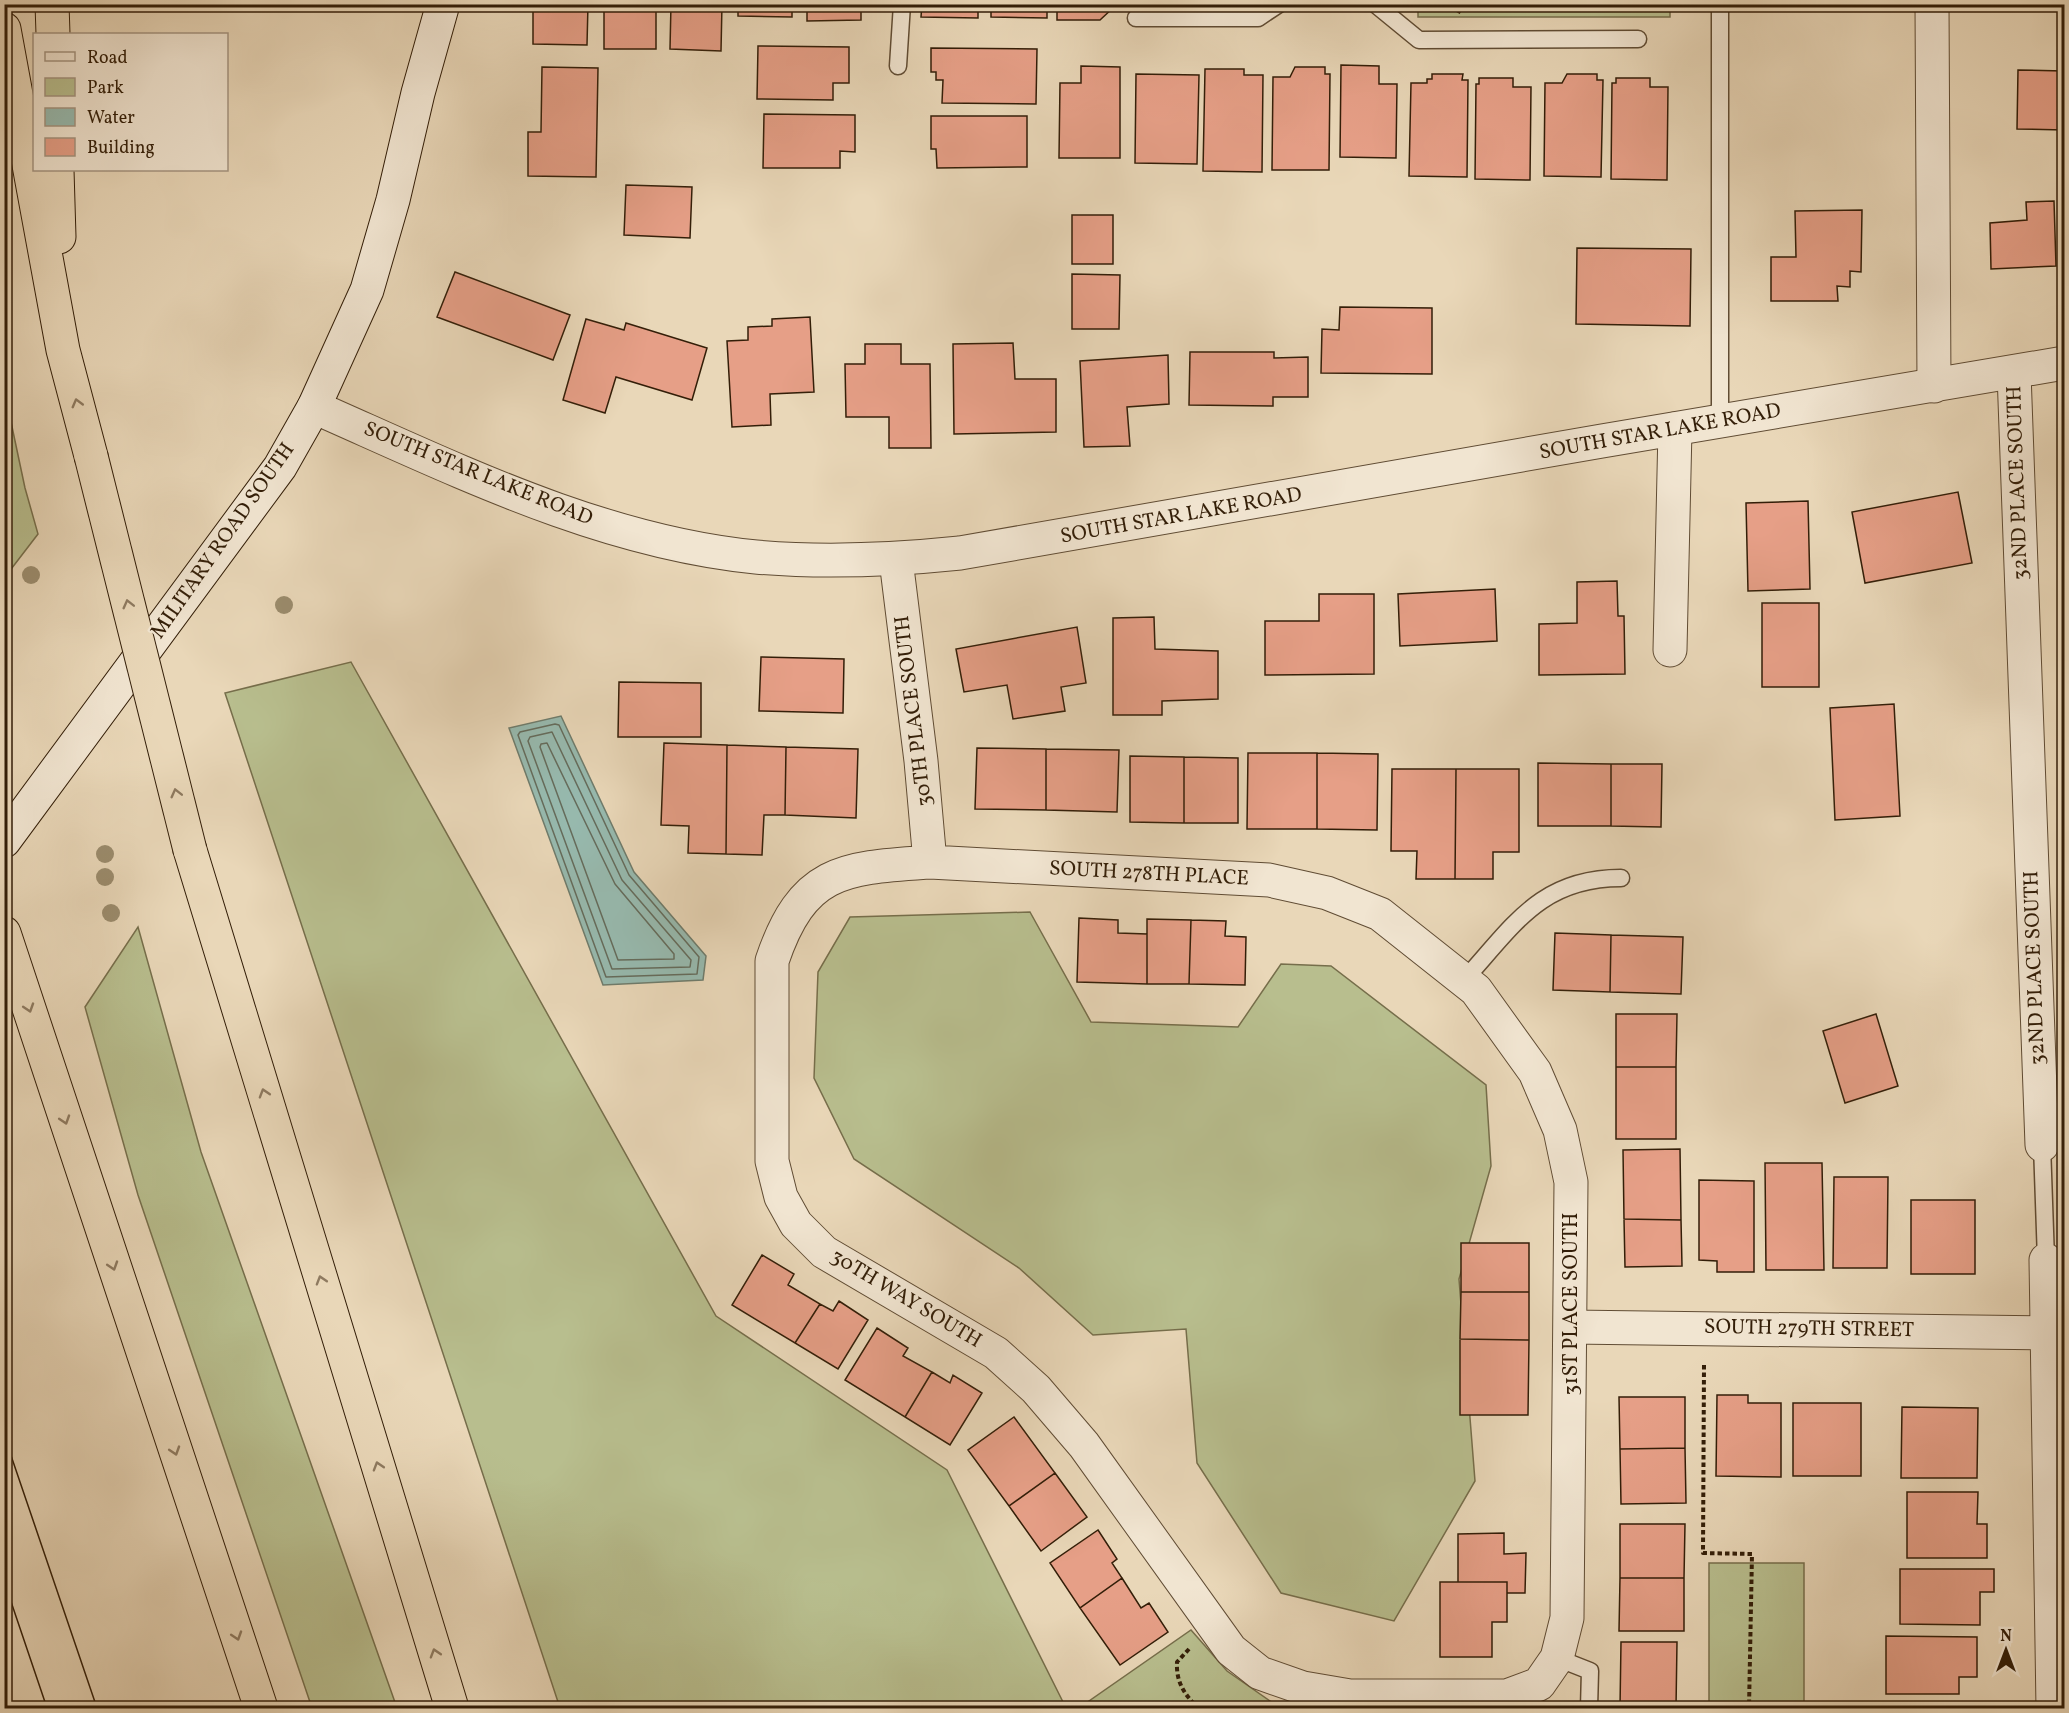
<svg xmlns="http://www.w3.org/2000/svg" width="2069" height="1713" viewBox="0 0 2069 1713" font-family="Vollkorn,serif">
<rect width="100%" height="100%" fill="#e9d7b8"/>
<filter id="stains"><feTurbulence type="fractalNoise" baseFrequency=".00333" numOctaves="4"/><feColorMatrix values="0 0 0 0 .2 0 0 0 0 .09 0 0 0 0 .02 0 0 0 .5 -.17"/></filter>
<radialGradient id="worn" r=".72"><stop offset=".6" stop-color="#630" stop-opacity="0"/><stop offset="1" stop-color="#630" stop-opacity=".3"/></radialGradient>
<path fill="#b8be8e" stroke="#766e4b" stroke-width="1.5" d="M1418 5H1670V17H1418Z
M4 389 25 488 38 534 5 577Z
M351 662 716 1316 947 1470 1066 1708H560L225 693Z
M1030 912 1091 1022 1238 1027 1281 964 1331 966 1486 1085 1491 1166 1459 1279 1475 1481 1394 1621 1281 1593 1197 1463 1186 1329 1093 1335 1019 1268 854 1159 814 1078 818 972 850 917Z
M138 927 201 1152 397 1708H312L138 1195 85 1007Z
M1709 1563H1804V1708H1709Z
M1191 1630 1227 1671 1280 1708H1079Z"/>
<path fill="#97baaf" stroke="#6f7c6c" stroke-width="1.5" d="M561 716 634 872 706 956 703 980 603 985 509 728Z"/>
<g fill="none" stroke-linecap="round" stroke-linejoin="round">
<path stroke="#656c5c" stroke-width="1.5" d="M555 724 559 725 629 875 699 957 697 974 606 977 518 735 520 732Z
M552 732 622 880 691 960 690 967 612 969 528 741 530 737Z
M547 743 615 884 674 954V959L618 960 540 747 541 744Z"/>
</g>
<path fill="#e69f87" stroke="#331e08" stroke-width="1.5" d="M533 4H588L587 45 533 44Z
M604 4H656V49H604Z
M671 4H722L721 51 670 49Z
M738 4H792V17L738 16Z
M807 4H861V20L807 21Z
M922 4H978V18L921 17Z
M991 4H1047V18L991 17Z
M1057 4H1114V7L1100 20H1057Z
M1124 4H1226V7Z
M758 46 849 47V83H833V100L757 99Z
M931 48 1037 49 1036 104 942 103 943 80H936V72H931Z
M1341 65 1379 66V84H1397L1396 158 1340 157Z
M1081 66 1120 67V158H1059L1060 83H1081Z
M542 67 598 68 596 177 528 176V132H541Z
M1295 67H1325V74H1330L1329 170H1272L1273 77H1290Z
M1205 69H1244V75H1263L1262 172 1203 171Z
M2018 70 2063 71 2064 130 2017 129Z
M1136 74 1199 75 1197 164 1135 163Z
M1432 74H1463L1462 80H1468L1467 177 1409 176 1411 83H1427V79H1432Z
M1567 74H1597V80H1603L1601 177 1544 176 1545 83H1562Z
M1479 78H1513V87H1531L1530 180 1475 179 1476 84H1479Z
M1616 78H1650V87H1668L1667 180 1611 179 1612 83H1616Z
M764 114 855 115V152L840 151V168H763Z
M931 116H1027V167L937 168 936 149H931Z
M626 185 692 187 690 238 624 235Z
M2054 201 2056 266 1991 269 1990 223 2027 220 2026 202Z
M1862 210 1861 272 1850 271V287L1837 286 1838 301H1771V257H1796L1795 211Z
M1072 215H1113V264H1072Z
M1577 248 1691 249 1690 326 1576 324Z
M455 272 570 315 553 360 437 317Z
M1072 274 1120 275 1119 329H1072Z
M1340 307 1432 308V374L1321 373 1322 329 1339 330Z
M810 317 814 392 770 394 771 425 732 427 727 341 748 340V327L772 326V319Z
M586 319 624 330 626 323 707 348 692 400 616 377 605 413 563 400Z
M1013 343 1015 379H1056V432L954 434 953 344Z
M865 344H901V364H930L931 448H889V417H846L845 364H865Z
M1190 352H1274V358L1308 357V397H1273V406L1189 405Z
M1168 355 1169 404 1127 407 1130 446 1084 447 1080 361Z
M1958 492 1972 563 1865 583 1852 512Z
M1808 501 1810 589 1748 591 1746 503Z
M1617 581 1618 616H1624L1625 674 1539 675V624L1577 623V582Z
M1495 589 1497 641 1400 646 1398 594Z
M1319 594H1374V674L1265 675V621H1319Z
M1762 603H1819V687H1762Z
M1154 617 1155 649 1218 651V699L1162 701V715H1113V618Z
M1077 627 1086 683 1061 687 1065 711 1013 719 1007 685 964 692 956 649Z
M761 657 844 659 843 713 759 711Z
M619 682 701 683V737H618Z
M1894 704 1900 816 1835 820 1830 708Z
M664 743 727 745 726 854 688 853 689 826 661 825Z
M727 745 786 747 785 815H764L762 855 726 854Z
M786 747 858 749 856 818 785 815Z
M977 748 1046 749V810L975 809Z
M1046 749 1119 750 1117 812 1046 810Z
M1248 753H1317V829H1247Z
M1317 753 1378 754 1377 830 1317 829Z
M1130 756 1184 757V823L1130 822Z
M1184 757 1238 758V823H1184Z
M1538 763 1611 764V826H1538Z
M1611 764H1662L1661 827 1611 826Z
M1392 769H1456L1455 879H1416L1417 851H1391Z
M1456 769H1519V852H1493V879H1455Z
M1079 918 1118 920V933L1147 934V984L1077 982Z
M1147 919 1191 920 1189 984H1147Z
M1191 920 1226 921 1225 936 1246 937 1245 985 1189 984Z
M1555 933 1611 935 1610 992 1553 990Z
M1611 935 1683 937 1681 994 1610 992Z
M1616 1014H1677L1676 1067H1616Z
M1876 1014 1898 1086 1845 1103 1823 1031Z
M1616 1067H1676V1139H1616Z
M1680 1149 1681 1220 1624 1219 1623 1150Z
M1765 1163H1822L1824 1270H1766Z
M1834 1177H1888L1887 1268H1833Z
M1699 1180 1754 1181V1272H1717V1261L1699 1260Z
M1911 1200H1975V1274H1911Z
M1624 1219 1681 1220 1682 1266 1625 1267Z
M1461 1243H1529V1292H1461Z
M762 1255 794 1274 788 1285 820 1304 795 1343 732 1305Z
M1461 1292H1529V1340L1460 1339Z
M839 1301 868 1320 838 1369 795 1343 820 1304 833 1311Z
M877 1328 908 1348 903 1356 932 1372 905 1417 845 1380Z
M1460 1339 1529 1340 1528 1415H1460Z
M932 1372 950 1383 953 1375 982 1393 950 1445 905 1417Z
M1717 1395H1748V1403H1781V1477L1716 1476Z
M1619 1397H1685V1448L1620 1449Z
M1793 1403H1861V1476H1793Z
M1902 1407 1978 1408 1977 1478H1901Z
M1014 1417 1055 1473 1009 1506 968 1450Z
M1685 1448 1686 1503 1621 1504 1620 1449Z
M1055 1473 1087 1517 1041 1551 1009 1506Z
M1907 1492H1978L1977 1524H1987V1558H1907Z
M1620 1524H1685L1684 1578H1620Z
M1098 1530 1117 1559 1112 1563 1122 1578 1080 1608 1050 1563Z
M1504 1533V1554L1526 1553 1525 1593H1507V1582H1458V1534Z
M1900 1569H1994V1592H1980V1625L1900 1624Z
M1122 1578 1141 1608 1149 1603 1168 1632 1120 1665 1080 1608Z
M1620 1578H1684V1631H1619Z
M1440 1582H1507V1622H1492V1657H1440Z
M1886 1636 1977 1637V1677H1959V1694H1886Z
M1621 1642H1677L1676 1708H1620Z
M1899 1707H1994V1708H1899Z"/>
<g fill="none" stroke-linecap="round" stroke-linejoin="round">
<g stroke="#604c34" stroke-width="19">
<path id="service" d="M1375 4 1419 40 1638 39
M1136 18H1258L1279 4
M898 66 902 4
M1720 421V4
M1465 979C1514 925 1541 878 1621 878
M2042 1145 2046 1260
M1557 1658 1590 1671 1589 1708"/>
</g>
<g stroke="#604c34" stroke-width="35">
<path id="minor" d="M1932 4 1934 386
M2014 373 2042 1145
M896 560 921 761 930 862
M1670 650 1675 429
M930 862 1269 880 1327 893 1380 914 1476 990 1535 1072 1560 1130 1571 1182 1567 1618 1557 1658 1539 1684 1507 1696H1350L1303 1688 1260 1673 1231 1650 1084 1445 1036 1389 996 1353 824 1252 796 1224 781 1197 772 1161V961C803 869 843 868 930 862Z
M2046 1260 2053 1708
M1571 1327 2048 1333"/>
</g>
<g stroke="#604c34" stroke-width="35">
<path id="tertiary" d="M314 407C455 469 601 542 756 557 824 563 892 560 960 553L1602 441 2064 363"/>
</g>
<g stroke="#331e08" stroke-width="35">
<path id="secondary" d="M4 841 280 467 314 407 367 290 393 200 418 93 443 4"/>
</g>
<g stroke="#331e08" stroke-width="35">
<path id="motorway" d="M52 4 53 34
M4 29 63 350 91 456
M57 170 59 237
M190 850 452 1708
M4 933 261 1708"/>
</g>
<path stroke="#331e08" stroke-width="4" stroke-dasharray="4.5 3" stroke-linecap="butt" d="M1458 13 1463 4
M1704 1365 1703 1553 1752 1554 1749 1708
M1189 1649 1177 1662C1176 1682 1184 1694 1198 1708"/>
<use href="#service" stroke="#f1e5d1" stroke-width="16"/>
<use href="#minor" stroke="#f1e5d1" stroke-width="33"/>
<use href="#tertiary" stroke="#f1e5d1" stroke-width="33"/>
<use href="#secondary" stroke="#f1e5d1" stroke-width="33"/>
<use href="#motorway" stroke="#e9d7b8" stroke-width="33"/>
<path stroke="#331e08" stroke-width="1.5" d="M4 1435 97 1708
M4 1581 47 1708"/>
<g stroke="#331e08" stroke-width="35" stroke-linecap="butt">
<path id="motorway-bridge" d="M91 456 190 850"/>
</g>
<use href="#motorway-bridge" stroke="#e9d7b8" stroke-width="33"/>
</g>
<g fill="#9b8c6d">
<circle cx="31" cy="575" r="9"/>
<circle cx="284" cy="605" r="9"/>
<circle cx="105" cy="854" r="9"/>
<circle cx="105" cy="877" r="9"/>
<circle cx="111" cy="913" r="9"/>
</g>
<defs><path id="oneway-chevron" d="M-2-3.5L2.5 0L-2 3.5" fill="none" stroke-width="1.6" stroke-linecap="round" stroke-linejoin="round" transform="scale(1.5)"/></defs>
<g stroke="#8e7a60">
<use href="#oneway-chevron" transform="translate(77 403) rotate(-105)"/>
<use href="#oneway-chevron" transform="translate(128 604) rotate(-104)"/>
<use href="#oneway-chevron" transform="translate(176 793) rotate(-104)"/>
<use href="#oneway-chevron" transform="translate(29 1008) rotate(72)"/>
<use href="#oneway-chevron" transform="translate(264 1093) rotate(-107)"/>
<use href="#oneway-chevron" transform="translate(65 1120) rotate(72)"/>
<use href="#oneway-chevron" transform="translate(113 1266) rotate(72)"/>
<use href="#oneway-chevron" transform="translate(321 1280) rotate(-107)"/>
<use href="#oneway-chevron" transform="translate(175 1451) rotate(72)"/>
<use href="#oneway-chevron" transform="translate(378 1466) rotate(-107)"/>
<use href="#oneway-chevron" transform="translate(237 1636) rotate(72)"/>
<use href="#oneway-chevron" transform="translate(435 1653) rotate(-107)"/>
</g>
<g text-anchor="middle" dominant-baseline="central" stroke-width="4.5" stroke-linejoin="round" paint-order="stroke">
<g font-size="21" fill="#331e08" stroke="#f1e5d1">
<text transform="translate(1660 432) rotate(-10)">SOUTH STAR LAKE ROAD</text>
<text transform="translate(478 474) rotate(22)">SOUTH STAR LAKE ROAD</text>
<text transform="translate(2018 483) rotate(-92)">32ND PLACE SOUTH</text>
<text transform="translate(1181 516) rotate(-10)">SOUTH STAR LAKE ROAD</text>
<text transform="translate(223 541) rotate(-55)">MILITARY ROAD SOUTH</text>
<text transform="translate(914 711) rotate(-97)">30TH PLACE SOUTH</text>
<text transform="translate(1149 874) rotate(3)">SOUTH 278TH PLACE</text>
<text transform="translate(2035 968) rotate(-92)">32ND PLACE SOUTH</text>
<text transform="translate(906 1299) rotate(31)">30TH WAY SOUTH</text>
<text transform="translate(1571 1304) rotate(-90)">31ST PLACE SOUTH</text>
<text transform="translate(1809 1329) rotate(1)">SOUTH 279TH STREET</text>
</g>
</g>
<rect width="2069" height="1713" fill="none" stroke="#e9d7b8" stroke-width="24"/>
<rect x="6" y="6" width="2057" height="1701" fill="none" stroke="#331e08" stroke-width="3"/>
<rect x="12" y="12" width="2045" height="1689" fill="none" stroke="#331e08" stroke-width="1.5"/>
<rect x="33" y="33" width="195" height="138" fill="#f1e5d1" stroke="#a59581" stroke-width="1.5"/>
<rect x="45" y="52" width="30" height="9" fill="#f1e5d1" stroke="#a59581" stroke-width="1.5"/>
<text x="87" y="63" font-size="18" fill="#331e08">Road</text>
<rect x="45" y="78" width="30" height="18" fill="#b8be8e" stroke="#a59581" stroke-width="1.5"/>
<text x="87" y="93" font-size="18" fill="#331e08">Park</text>
<rect x="45" y="108" width="30" height="18" fill="#97baaf" stroke="#a59581" stroke-width="1.5"/>
<text x="87" y="123" font-size="18" fill="#331e08">Water</text>
<rect x="45" y="138" width="30" height="18" fill="#e69f87" stroke="#a59581" stroke-width="1.5"/>
<text x="87" y="153" font-size="18" fill="#331e08">Building</text>
<g transform="translate(2006 1650)" stroke="#f1e5d1" stroke-width="4.5" paint-order="stroke">
<path d="M0-4.5L10 22L0 15L-10 22Z" fill="#331e08"/>
<text y="-9" font-size="16" font-weight="bold" text-anchor="middle" fill="#331e08">N</text>
</g>
<rect width="100%" height="100%" filter="url(#stains)"/>
<rect width="100%" height="100%" fill="url(#worn)"/>
</svg>
